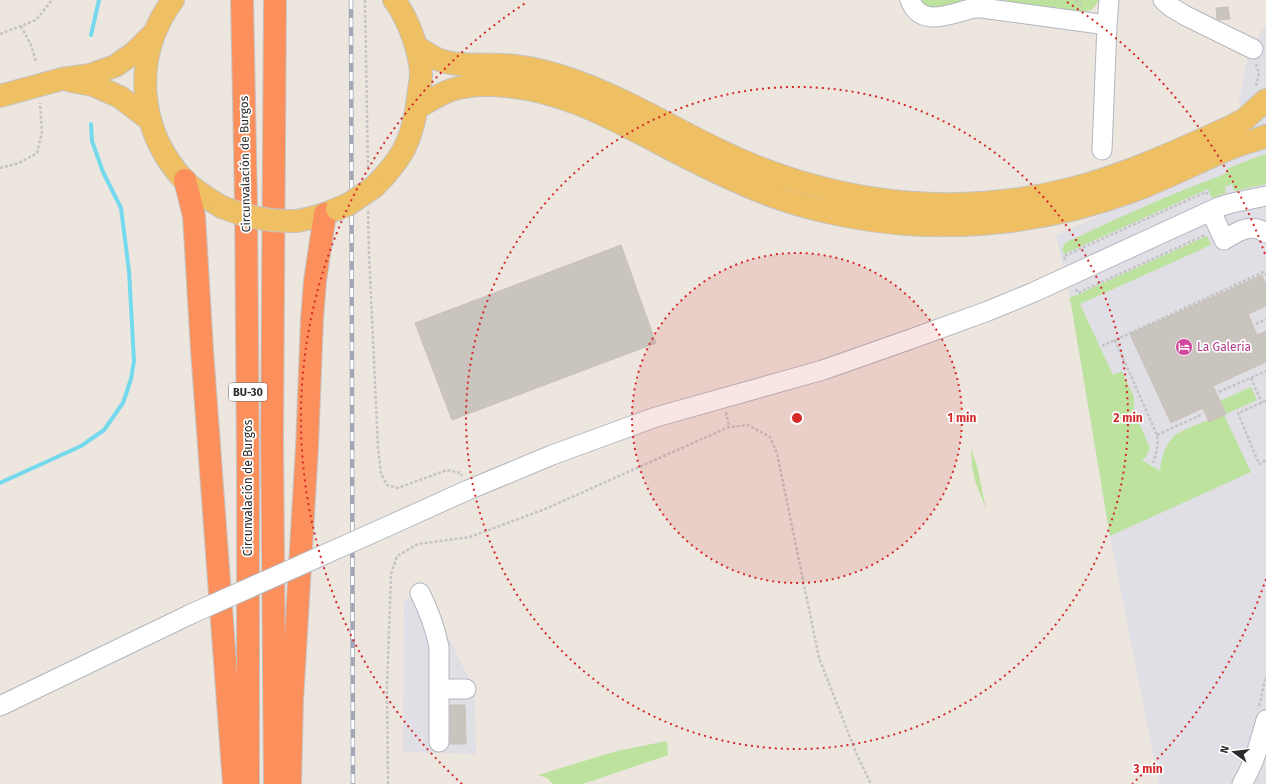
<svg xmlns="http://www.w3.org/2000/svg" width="1266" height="784" viewBox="0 0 1266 784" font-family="'Fira Sans',sans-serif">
<rect width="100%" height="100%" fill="#ede6df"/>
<path fill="#e0dfe6" d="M1266 26V784H1159L1110 536 1070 298 1056 235 1251 148 1238 95 1241 93 1243 79 1247 61 1262 30Z
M426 591 475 691 476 754 403 752 404 601Z"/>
<path fill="#bce29d" d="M917 0H966L946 8 931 10Z
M1002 0H1099L1093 9 1084 12 1008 5Z
M1266 154V184L1234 191 1232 184 1225 187 1226 193 1212 198 1208 189 1064 254 1062 250 1065 243C1117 218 1171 194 1225 174L1229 168 1249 160Z
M1207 236 1211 245 1080 304 1113 375 1122 371 1134 397V411L1150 448 1146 457 1142 460 1160 471C1161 459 1165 445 1174 436 1179 431 1200 424 1208 420L1209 422 1224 415 1251 472 1110 536 1070 298Z
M1251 387 1257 400 1226 414 1220 401Z
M971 448 977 466 986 509 975 481 972 466Z
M667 741 668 755 586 783 580 784H553L547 778 538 775 617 751Z"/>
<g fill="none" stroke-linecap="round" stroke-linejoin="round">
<path stroke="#75d9ed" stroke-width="4" d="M91 35 99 0
M0 483 81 446 104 430 123 403 131 379 134 361 129 271 121 208 103 172 92 141 91 124"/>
</g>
<path fill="#c9c4bd" stroke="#c9c1b8" d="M1228 7 1230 19 1219 20 1217 19 1216 8Z
M621 245 656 343 452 420 415 323Z
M1262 275 1266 285V306L1248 314 1257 335 1266 331V362L1213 386 1226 414 1209 422 1203 408 1171 423 1130 334Z
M450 705H465L466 744H450Z"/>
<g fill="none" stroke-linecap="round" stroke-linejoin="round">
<g stroke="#b2b6bf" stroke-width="21">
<path id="minor" d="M910 0C921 30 954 12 975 8H982L1107 25
M1163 0 1171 7 1186 16 1253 49
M1102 150 1107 25 1109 0
M1211 211 1224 240C1237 232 1251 222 1266 233
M386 527 468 490 552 455 656 417 823 370 911 339 988 311 1034 292 1219 207 1232 203 1266 196
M420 593C429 611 435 627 439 647V742
M439 689H466
M0 706 191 614
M1242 784C1254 764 1260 742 1266 720"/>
</g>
<g stroke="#c4c4c4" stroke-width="24">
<path id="major" d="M173 0C132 56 137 129 184 180 195 191 208 199 222 207
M416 47C425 51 434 59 443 61 462 67 483 64 503 65 528 66 554 73 578 82 636 103 688 138 745 162 850 206 962 217 1074 188 1128 174 1179 150 1230 127L1245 119 1266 100
M71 81 93 85 120 97 150 120
M0 96 62 79 90 75 115 66 134 53 153 34
M417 108C426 103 435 97 444 93 452 89 462 87 470 86 482 84 495 85 506 86 566 92 609 117 661 144 695 162 731 180 767 194 808 210 863 221 907 224 984 229 1060 218 1133 191 1168 178 1201 160 1236 146 1246 143 1256 140 1266 136
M374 187C385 176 395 165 403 151 413 133 417 110 419 89 420 84 421 79 421 74 420 51 408 18 394 0
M296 221C310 219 323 215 337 209"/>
</g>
<g stroke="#c4c4c4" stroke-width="24">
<path id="highway" d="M242 0 246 203 248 466V784
M275 0 272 437 275 784
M185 180 194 216 202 350 234 784
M290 784 292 701 307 447 312 319 315 281 325 214"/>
</g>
<path stroke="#c4c4c4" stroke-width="2.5" stroke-dasharray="3 2" stroke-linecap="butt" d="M365 0 368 168
M1076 0 1081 6
M21 26 31 45 36 62
M0 34 36 20 52 0
M1256 86 1259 73 1256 64
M0 168 19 163 37 153 42 132 40 103
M368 211 369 255 378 447 381 474 387 485 398 488 447 470 461 473 462 476
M1065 260 1064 256 1206 192 1209 195
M1076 289 1078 293 1205 235
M1256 324 1266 319
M1115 340 1157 435C1159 444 1156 454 1153 463
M1102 346 1261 273 1264 272 1266 275
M1251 378 1262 403
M1219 392 1266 371
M1266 401 1238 413 1259 464 1266 460
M726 412 729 427
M1157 435 1203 414
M1259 706 1266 676
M388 784 387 686 391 574 397 556 418 544 470 537 545 509 729 427 748 425 770 437 777 453 819 658 857 755 871 784"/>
<use href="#minor" stroke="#fff" stroke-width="19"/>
<use href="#major" stroke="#eebf63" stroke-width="22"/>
<use href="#highway" stroke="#fb905c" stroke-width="22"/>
<g stroke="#a1a7b6" stroke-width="4.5">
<path id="rail" d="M351 0 353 784"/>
</g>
<use href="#rail" stroke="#fff" stroke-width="3" stroke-dasharray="9" stroke-linecap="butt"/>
<g stroke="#b2b6bf" stroke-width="21" stroke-linecap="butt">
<path id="minor-bridge" d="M191 614 386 527"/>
</g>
<g stroke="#c4c4c4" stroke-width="24" stroke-linecap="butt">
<path id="major-bridge" d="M222 207C246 217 269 222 296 221
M337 209 349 204 374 187"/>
</g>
<use href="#minor-bridge" stroke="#fff" stroke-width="19"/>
<use href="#major-bridge" stroke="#eebf63" stroke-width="22"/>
</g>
<circle cx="797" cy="418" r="165" fill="#d62828" fill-opacity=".12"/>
<g fill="none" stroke="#d62828" stroke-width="2" stroke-dasharray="2 4">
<circle cx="797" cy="418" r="165"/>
<circle cx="797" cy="418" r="331"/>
<path d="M1266 579A496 496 0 0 1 1132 784M462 784A496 496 0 0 1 527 2M1067 2A496 496 0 0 1 1266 257"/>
</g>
<defs>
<g id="hotel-disc" transform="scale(0.9)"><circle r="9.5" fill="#d1479c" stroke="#fff"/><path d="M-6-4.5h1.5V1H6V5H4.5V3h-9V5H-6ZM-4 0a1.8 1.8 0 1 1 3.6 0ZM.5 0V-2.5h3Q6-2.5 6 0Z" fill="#fff"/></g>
</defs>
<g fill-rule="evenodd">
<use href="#hotel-disc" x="1184" y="347"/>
</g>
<g text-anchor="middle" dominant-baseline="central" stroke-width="3.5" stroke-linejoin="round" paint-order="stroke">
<rect fill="#fff" stroke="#6b6b6b" stroke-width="1" x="229" y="383" width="38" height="18" rx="3"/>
<g font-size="11" font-weight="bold" fill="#2c2c2c">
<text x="248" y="392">BU-30</text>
</g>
<g font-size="12" fill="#2c2c2c" stroke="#fff">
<text transform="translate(245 164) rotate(-91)">Circunvalación de Burgos</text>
<text transform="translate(248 488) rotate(-90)">Circunvalación de Burgos</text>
</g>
<g font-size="12" fill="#b23c85" stroke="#fff" text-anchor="start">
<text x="1197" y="347">La Galería</text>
</g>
</g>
<circle cx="797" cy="418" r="6" fill="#d62828" stroke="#fff" stroke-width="2"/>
<g font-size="12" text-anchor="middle" font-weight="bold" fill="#d62828" stroke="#fff" stroke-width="3.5" stroke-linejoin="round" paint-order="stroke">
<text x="962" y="422">1 min</text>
<text x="1128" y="422">2 min</text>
<text x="1148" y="773">3 min</text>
</g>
<g transform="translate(1234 752) rotate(285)" stroke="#ffffff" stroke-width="3" paint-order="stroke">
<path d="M0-3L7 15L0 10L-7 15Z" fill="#2c2c2c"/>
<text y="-6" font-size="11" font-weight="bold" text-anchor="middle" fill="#2c2c2c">N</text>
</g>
</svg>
